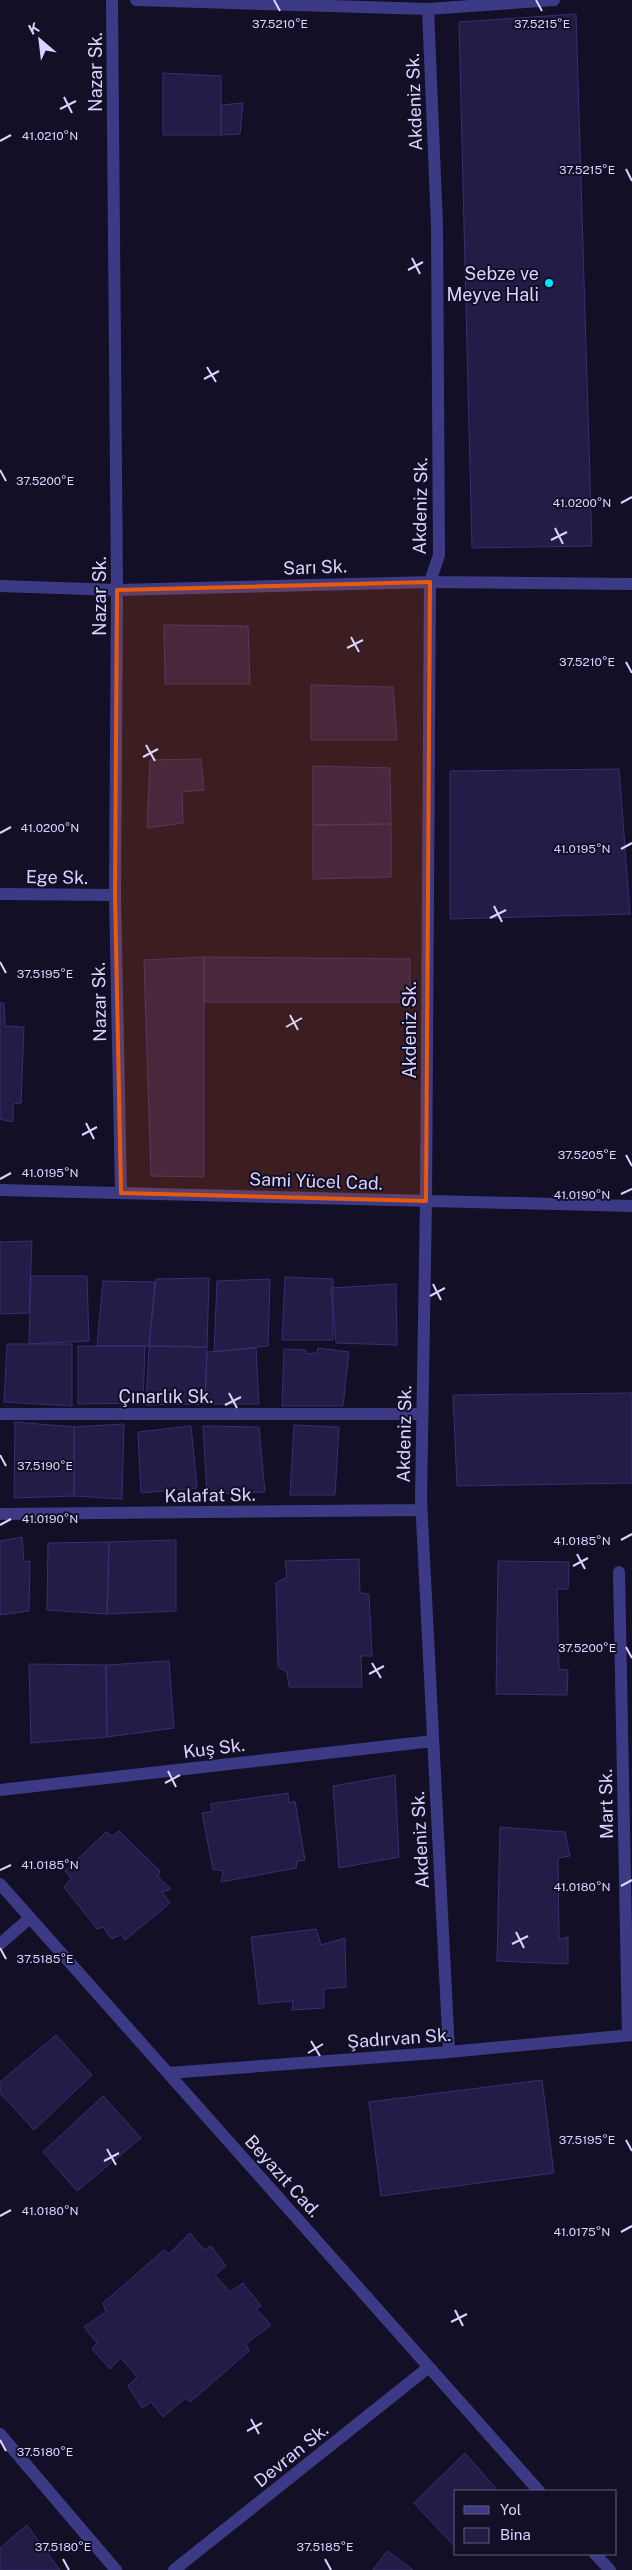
<svg xmlns="http://www.w3.org/2000/svg" width="632" height="2570" viewBox="0 0 632 2570" font-family="'Public Sans',sans-serif">
<rect width="100%" height="100%" fill="#130f26"/>
<path fill="#241b47" stroke="#3b2d73" d="M576 14 592 546 472 548 459 22Z
M163 73 221 76V135H163Z
M243 103 240 134 221 135V105Z
M164 625 248 626 250 684H165Z
M311 685 393 687 397 740H311Z
M201 759 204 790 182 792 183 823 147 828 150 760Z
M313 766 390 768 391 824 313 825Z
M619 769 630 914 450 919V771Z
M391 824V877L313 879V825Z
M204 957V1177L151 1176 144 960Z
M204 957 410 959V1002H204Z
M0 1003H4L5 1026 24 1027 21 1103 13 1104V1122L0 1119Z
M32 1241 29 1313 0 1314V1242Z
M31 1276H87L89 1341 29 1344Z
M285 1277 333 1279V1340H282Z
M209 1278 207 1347 149 1346 156 1279Z
M270 1279 268 1346 214 1352 217 1281Z
M103 1281 155 1282 149 1346H97Z
M396 1284 397 1345 336 1343 331 1288Z
M7 1344H72V1406L4 1402Z
M78 1346H145L143 1403 78 1404Z
M149 1346 207 1347 205 1404 146 1405Z
M256 1348 259 1404H205L207 1352Z
M318 1348 349 1352 343 1406H282L284 1349 306 1350V1354L317 1353Z
M632 1393V1483L457 1486 453 1395Z
M15 1422 74 1427V1496L14 1498Z
M124 1424 122 1499 74 1496V1427Z
M294 1425 339 1427 335 1495H290Z
M191 1426 197 1488 141 1493 138 1432Z
M203 1426 259 1427 265 1492 207 1494Z
M22 1537 24 1562 30 1561 29 1611 0 1615V1541Z
M176 1540V1611L107 1614 109 1542Z
M109 1542 107 1614 47 1610 48 1543Z
M359 1559 360 1593 369 1594 372 1656H361L362 1687H289L287 1672 278 1667 276 1583 287 1577 285 1561Z
M498 1561 569 1562 568 1589H557L559 1669 568 1670 567 1695 496 1694Z
M169 1661 174 1728 107 1737 106 1665Z
M29 1664 106 1665 107 1737 31 1743Z
M395 1775 399 1857 339 1868 333 1786Z
M288 1793 289 1803 295 1801 305 1860 297 1861 296 1868 221 1882 223 1871 213 1869 202 1813 213 1811 210 1804Z
M500 1827 565 1832 570 1856 558 1858 559 1939 568 1937V1964L497 1961Z
M119 1831 160 1871 158 1877 171 1889 162 1892 170 1903 125 1940 121 1935 111 1939 103 1927 97 1929 64 1887 71 1879 65 1871 106 1832 112 1836Z
M316 1929 321 1945 345 1938 346 1987 324 1989V2008L292 2010 293 2001 259 2004 251 1937Z
M56 2035 92 2075 34 2130 0 2093V2082Z
M542 2080 554 2173 381 2196 369 2102Z
M103 2096 141 2138 77 2191 43 2152Z
M190 2233 204 2250 211 2246 226 2266 215 2275 230 2292 243 2283 261 2306 256 2309 271 2325 246 2344 249 2351 190 2402 186 2398 163 2417 151 2402 142 2408 128 2386 137 2377 121 2358 110 2369 92 2349 97 2343 84 2327 106 2312 103 2303 164 2250 169 2254Z
M465 2453 498 2491H456V2548L414 2503Z
M27 2525 60 2570H0V2548Z
M387 2551 413 2570H373Z"/>
<g fill="none" stroke-linecap="round" stroke-linejoin="round">
<path stroke="#3d3a85" stroke-width="12" d="M112 0 117 590 115 895 121 1193
M136 0 428 9 554 0
M428 9 437 226 439 555 430 582 426 1201 421 1499 449 2052
M0 586 117 590 430 582 632 584
M0 894 115 895
M0 1190 632 1206
M0 1414H421
M0 1514 421 1510
M619 1572 628 2035
M0 1790 433 1741
M0 1884 539 2491
M0 1944 30 1918
M168 2073 449 2052 632 2035
M0 2434 116 2570
M595 2554 610 2570
M174 2570 429 2367"/>
</g>
<path fill="#e8590c" fill-opacity="0.2" stroke="#e8590c" stroke-width="4" stroke-linejoin="round" d="M430 582 426 1201 121 1193 115 895 117 590Z"/>
<path fill="none" stroke="#d9d4ff" stroke-width="2" d="M274 0 280 11M536 0 542 11M64 97 72 113M60 109 76 101M0 141 11 135M626 169 632 181M412 258 420 274M408 270 423 262M207 367 216 382M204 379 219 371M0 470 6 481M621 503 632 497M555 528 563 544M551 540 567 532M351 637 359 652M347 648 363 640M626 662 632 673M146 745 155 761M143 757 158 749M0 833 11 827M621 849 632 843M494 906 502 922M490 918 506 910M0 962 6 973M290 1015 298 1030M286 1027 302 1018M86 1123 94 1139M82 1135 97 1127M626 1155 632 1166M0 1179 11 1173M621 1194 632 1189M433 1284 441 1300M430 1296 445 1288M229 1393 237 1408M225 1405 241 1397M0 1455 6 1466M0 1525 11 1519M621 1540 632 1534M577 1554 585 1569M573 1566 588 1558M626 1647 632 1658M372 1663 381 1678M369 1674 384 1666M168 1771 176 1787M165 1783 180 1775M0 1870 11 1865M621 1886 632 1880M516 1932 524 1948M512 1944 528 1936M0 1948 6 1959M311 2041 320 2056M308 2053 323 2044M626 2140 632 2151M107 2149 116 2165M104 2161 119 2153M0 2216 11 2210M621 2232 632 2226M455 2310 463 2326M451 2322 467 2314M251 2419 259 2434M247 2431 262 2423M0 2440 6 2451M63 2559 69 2570M325 2559 331 2570"/>
<circle fill="#00e5ff" stroke="#130f26" stroke-width="2" cx="549" cy="283" r="5"/>
<g text-anchor="middle" dominant-baseline="central" stroke-width="4" stroke-linejoin="round" paint-order="stroke">
<g font-size="18" fill="#d9d4ff" stroke="#130f26">
<text transform="translate(95 72) rotate(-90)">Nazar Sk.</text>
<text transform="translate(414 102) rotate(-92)">Akdeniz Sk.</text>
<text transform="translate(420 506) rotate(-89)">Akdeniz Sk.</text>
<text transform="translate(315 567) rotate(-2)">Sarı Sk.</text>
<text transform="translate(99 596) rotate(-90)">Nazar Sk.</text>
<text transform="translate(57 877) rotate(1)">Ege Sk.</text>
<text transform="translate(99 1002) rotate(-91)">Nazar Sk.</text>
<text transform="translate(409 1030) rotate(-90)">Akdeniz Sk.</text>
<text transform="translate(316 1181) rotate(2)">Sami Yücel Cad.</text>
<text x="166" y="1396">Çınarlık Sk.</text>
<text transform="translate(404 1434) rotate(-89)">Akdeniz Sk.</text>
<text transform="translate(210 1495) rotate(-1)">Kalafat Sk.</text>
<text transform="translate(214 1748) rotate(-7)">Kuş Sk.</text>
<text transform="translate(606 1804) rotate(-91)">Mart Sk.</text>
<text transform="translate(420 1840) rotate(-93)">Akdeniz Sk.</text>
<text transform="translate(399 2038) rotate(-4)">Şadırvan Sk.</text>
<text transform="translate(283 2176) rotate(48)">Beyazıt Cad.</text>
<text transform="translate(291 2455) rotate(-39)">Devran Sk.</text>
</g>
<g font-size="18" fill="#d9d4ff" stroke="#130f26" text-anchor="end">
<text x="539" y="273">Sebze ve<tspan x="539" dy="21">Meyve Hali</tspan></text>
</g>
</g>
<g font-size="12" text-anchor="middle" fill="#d9d4ff" stroke="#130f26" stroke-width="4" stroke-linejoin="round" paint-order="stroke">
<text x="280" y="28">37.5210°E</text>
<text x="542" y="28">37.5215°E</text>
<text x="50" y="140">41.0210°N</text>
<text x="587" y="174">37.5215°E</text>
<text x="45" y="485">37.5200°E</text>
<text x="582" y="507">41.0200°N</text>
<text x="587" y="666">37.5210°E</text>
<text x="50" y="832">41.0200°N</text>
<text x="582" y="853">41.0195°N</text>
<text x="45" y="978">37.5195°E</text>
<text x="587" y="1159">37.5205°E</text>
<text x="50" y="1177">41.0195°N</text>
<text x="582" y="1199">41.0190°N</text>
<text x="45" y="1470">37.5190°E</text>
<text x="50" y="1523">41.0190°N</text>
<text x="582" y="1545">41.0185°N</text>
<text x="587" y="1652">37.5200°E</text>
<text x="50" y="1869">41.0185°N</text>
<text x="582" y="1891">41.0180°N</text>
<text x="45" y="1963">37.5185°E</text>
<text x="587" y="2144">37.5195°E</text>
<text x="50" y="2215">41.0180°N</text>
<text x="582" y="2236">41.0175°N</text>
<text x="45" y="2456">37.5180°E</text>
<text x="63" y="2551">37.5180°E</text>
<text x="325" y="2551">37.5185°E</text>
</g>
<rect x="454" y="2490" width="162" height="65" fill="#130f26" stroke="#625e7d"/>
<rect x="464" y="2506" width="25" height="8" fill="#3d3a85" stroke="#625e7d"/>
<text x="500" y="2515" font-size="15" fill="#d9d4ff">Yol</text>
<rect x="464" y="2528" width="25" height="15" fill="#241b47" stroke="#625e7d"/>
<text x="500" y="2540" font-size="15" fill="#d9d4ff">Bina</text>
<g transform="translate(40 40) rotate(332)" stroke="#130f26" stroke-width="4" paint-order="stroke">
<path d="M0-4L9 19L0 12L-9 19Z" fill="#d9d4ff"/>
<text y="-8" font-size="14" font-weight="bold" text-anchor="middle" fill="#d9d4ff">K</text>
</g>
</svg>
